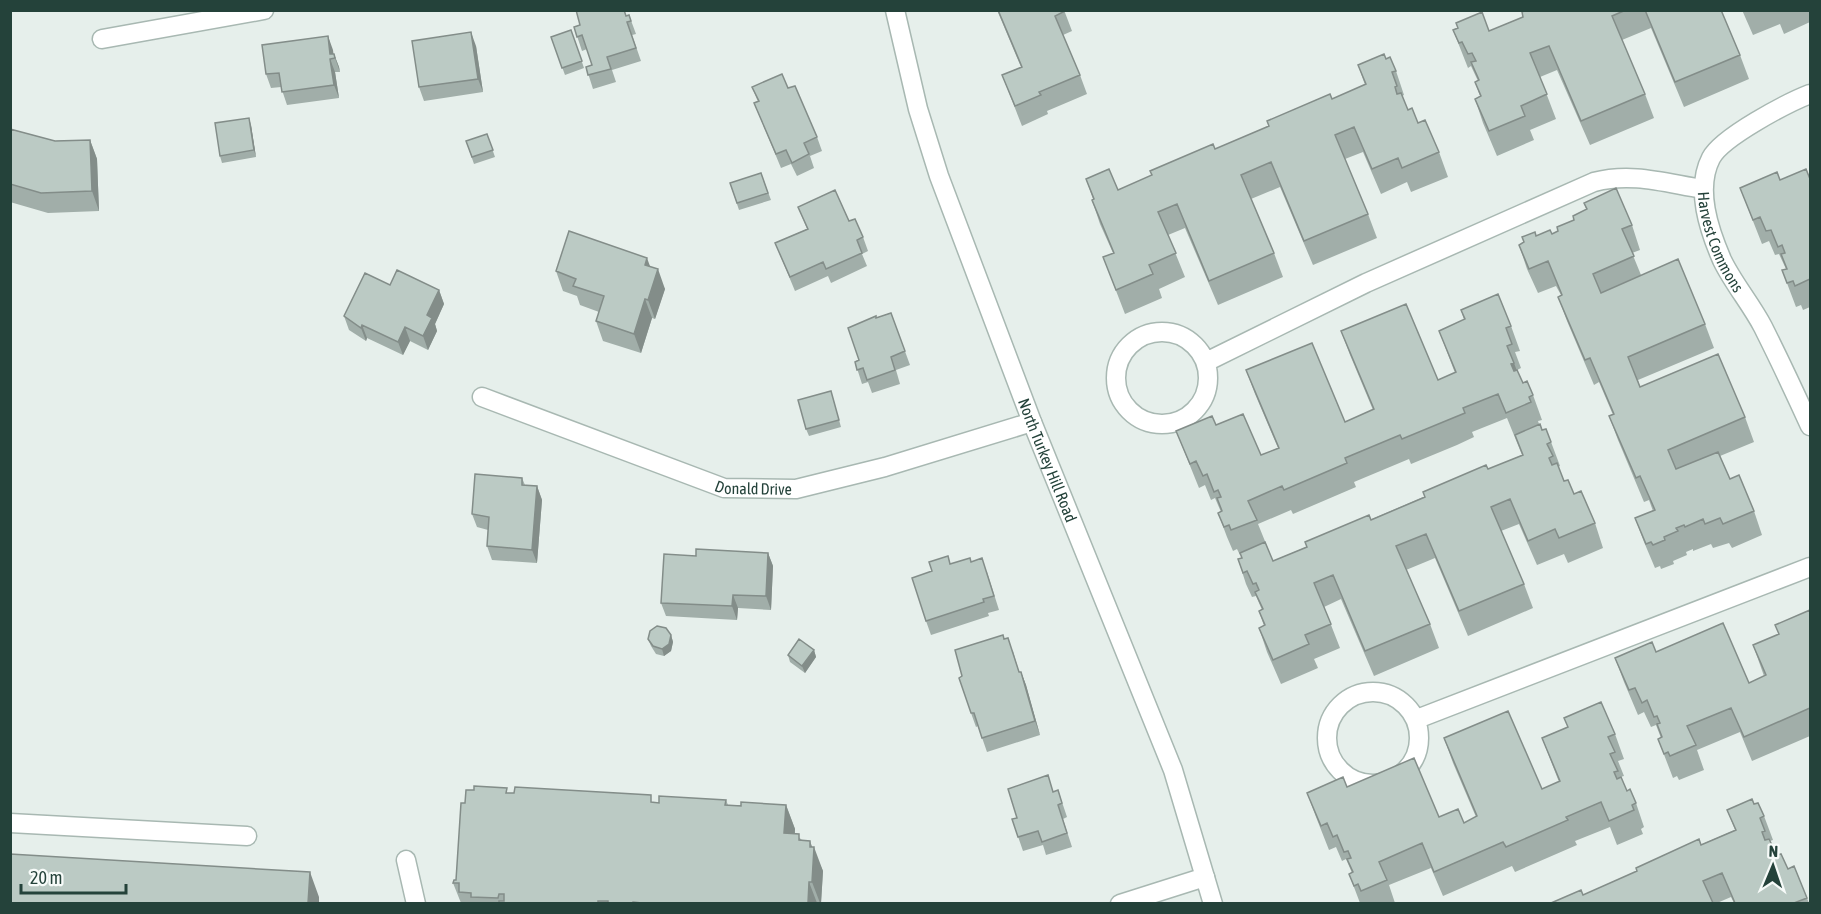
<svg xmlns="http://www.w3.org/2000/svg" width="1821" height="914" viewBox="0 0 1821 914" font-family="'Asap Condensed',sans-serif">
<rect width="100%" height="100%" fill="#e6efeb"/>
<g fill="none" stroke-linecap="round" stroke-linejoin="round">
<g stroke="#a8b8b2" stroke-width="21">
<path id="service" d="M1116 378a46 46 0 1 1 92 0a46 46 0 1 1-92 0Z
M1206 362 1366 283 1594 182C1632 172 1665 183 1703 189
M1327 738a46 46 0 1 1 92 0a46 46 0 1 1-92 0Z
M1417 719 1810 567
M10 823 247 836
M406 860 416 904
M1120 904 1205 877"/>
</g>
<g stroke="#a8b8b2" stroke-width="21">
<g id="minor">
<path d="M102 39 264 10"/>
<path id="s1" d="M1810 94C1787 103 1722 137 1711 158 1695 189 1709 230 1722 260 1733 283 1751 304 1763 327 1779 359 1795 393 1810 426"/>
<path id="s2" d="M482 397 724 488 796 489 885 467 1032 422"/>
</g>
</g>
<g stroke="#a8b8b2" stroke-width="21">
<g id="tertiary">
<path id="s3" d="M895 10 918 109 939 176 1032 422 1173 770 1213 904"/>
</g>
</g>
<use href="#service" stroke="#fff" stroke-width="18"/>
<use href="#minor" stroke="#fff" stroke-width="18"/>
<use href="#tertiary" stroke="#fff" stroke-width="18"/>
</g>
<path fill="#a1aea9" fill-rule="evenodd" d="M997 10H1064L1072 31 1063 35 1080 75 1087 94 1047 111 1048 114 1022 126 1002 75 1021 67Z
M1526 10H1721L1740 55 1749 79 1684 107 1651 28 1622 40 1645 94 1654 118 1590 145 1557 70 1540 77 1556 119 1530 130 1534 140 1497 156 1483 123 1475 99 1480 96 1475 82 1478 81 1471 66 1468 68 1453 30 1489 31 1523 17Z
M1742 10H1810V22L1784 34 1780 24 1753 35Z
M629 15 636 34 632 35 641 61 612 70 616 82 593 89 586 67 592 65 587 49 582 51 574 27Z
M571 30 584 68 565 75 551 37Z
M328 36 333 54H334L339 67 340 72H335L339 98 287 105 281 87 271 88 266 74Z
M476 46 483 92 424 101 419 87Z
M1386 59 1396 71 1404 95 1402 96 1408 110 1439 152 1448 177 1411 192 1407 182 1381 194 1363 152 1345 159 1368 214 1377 238 1313 265 1280 187 1251 199 1274 253 1283 277 1218 305 1185 228 1168 235 1185 277 1159 289 1162 298 1125 314 1103 257 1113 253 1100 224 1092 200 1093 199 1086 179 1118 190 1152 175 1150 171 1215 149 1269 126 1267 121 1332 99 1365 85 1358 65Z
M752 87 788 88 817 137 822 151 810 156 814 168 797 176 791 164 781 168 754 103 758 102Z
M251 125 256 157 222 163 220 156Z
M10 129 55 141 90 140 97 159 99 211 48 213 10 202Z
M487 134 495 157 474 164 466 141Z
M761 173 771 200 739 210 730 183Z
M1810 179V307L1803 310 1801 305 1796 307 1782 270 1786 269 1779 254 1775 255 1769 241 1762 244 1740 188 1780 180Z
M1584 203 1632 225 1640 250 1632 253 1641 275 1705 324 1714 348 1638 380 1640 387 1745 417 1754 442 1720 456 1730 479 1754 511 1762 535 1732 548 1729 543 1713 548 1711 544 1693 551V549L1686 552 1687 555 1673 561 1674 564 1661 569 1660 566 1655 568 1644 542 1635 518 1653 511 1649 500 1644 502 1618 440 1609 416 1613 415 1599 382 1594 385 1567 321 1558 297 1561 295 1556 286 1538 293 1527 269 1519 245 1524 242 1522 237 1552 234 1558 231 1574 220 1586 209Z
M798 207 849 221 863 237 868 251 862 254 867 266 831 283 828 276 795 291 775 243 807 229Z
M651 267 665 289 655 319 652 318 641 353 603 341 596 321 599 312 580 305 577 296 563 291 556 271Z
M390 285 439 290 444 304 435 324 437 331 428 350 410 341 403 355 367 338 366 341 349 330 344 316Z
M1461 310 1511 326 1520 351 1515 352 1521 368 1517 370 1523 383 1533 395 1542 420 1538 421 1539 424 1542 430 1551 442 1560 466 1558 467 1564 481 1574 494 1595 523 1603 548 1568 563 1564 554 1537 565 1519 524 1501 531 1524 584 1533 608 1468 636 1435 558 1406 570 1430 624 1439 648 1374 676 1341 599 1324 607 1340 648 1314 659 1318 668 1281 684 1267 652 1259 628 1264 626 1259 611 1262 610 1256 596 1252 597 1246 584 1238 559 1242 558 1241 554 1240 555 1237 549 1233 551 1227 537 1218 513 1221 512 1215 498 1211 500 1205 485 1199 488 1176 431 1216 425 1261 455 1278 448 1255 394 1246 370 1345 422 1373 410 1350 355 1341 331 1438 380 1455 373 1439 331 1464 320ZM1507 418 1522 455 1273 561 1258 524 1291 510 1293 514 1356 487 1354 482 1409 459 1411 464 1457 445 1474 437 1472 432Z
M891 313 910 365 896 370 900 384 872 393 868 382 862 384 855 362 859 360 876 318Z
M831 391 841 427 809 436 806 429Z
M522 478 525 485 537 486 542 500 537 563 492 560 487 546 488 530 477 527 472 514Z
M768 553 773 566 771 610 738 608 737 620 666 616 661 603 696 556Z
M971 562 987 572 999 610 988 613 989 616 931 635 926 621 951 564Z
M1810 610V736L1752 761 1740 732 1697 750 1704 770 1679 780 1677 776 1673 778 1658 739 1661 738 1656 725 1651 727 1644 712 1638 715 1624 682 1615 658 1656 652 1749 683 1764 676 1753 645 1779 634Z
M671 635 673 642 671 651 664 656 656 654 651 646 648 639Z
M1004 639 1013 651 1019 672H1021L1026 685 1040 735 987 752 978 726 976 727 971 713 962 676Z
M814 650 816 657 805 673 790 662 788 655Z
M1564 718 1615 734 1624 759 1618 761 1624 776 1620 777 1627 791 1636 803 1644 827 1641 829 1643 834 1617 845 1610 827 1575 841 1577 845 1515 872 1512 866 1443 896 1431 868 1389 885 1395 903H1360L1349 874 1352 873 1346 859 1342 861 1336 847 1329 850 1316 817 1307 793 1347 787 1439 817 1464 823 1476 817 1453 763 1444 738 1542 789 1559 782 1542 738 1568 727Z
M1058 790 1067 817 1063 819 1072 847 1046 855 1043 845 1023 851 1012 819 1017 818 1054 792Z
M508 793 654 803 726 800 728 805H786L795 829V834L802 840 812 847 823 871 821 903H461L453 883 456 880 465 803Z
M1754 804 1764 816 1773 840 1770 841 1777 855 1788 869 1794 866 1809 903H1734L1731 897 1717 903H1551L1583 895 1735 830 1727 810Z"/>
<path fill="#838d89" d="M471 32 476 46 483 92 478 79Z
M328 36 333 50 334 58 330 54Z
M334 54 339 67 340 72 335 58Z
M330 59 335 72 339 98 334 85Z
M249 118 251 125 256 157 254 150Z
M90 140 97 159 99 211 92 191Z
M647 258 654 277 645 265Z
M658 269 665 289 655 319 648 300Z
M439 290 444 304 435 324 437 331 428 350 423 336 427 315Z
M645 299 652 318 641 353 634 334Z
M362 325 367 338 366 341 361 328Z
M405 327 410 341 403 355 398 342Z
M1514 363 1523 387 1520 389 1511 364Z
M537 486 542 500 537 563 532 550Z
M768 553 773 566 771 610 766 596Z
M733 595 738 608 737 620 732 606Z
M671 635 673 642 671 651 664 656 662 649Z
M814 650 816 657 805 673 802 666Z
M1021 672 1026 685 1040 735 1035 721Z
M786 805 795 829 793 858 784 833Z
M810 841 814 852V847L823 871 821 903H820L812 882Z
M310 872 319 897V903H308Z
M809 882 817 903H808Z"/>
<path fill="#bbcac4" stroke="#838d89" stroke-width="1.5" d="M576 10H624L626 16 629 15 631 21 627 22 636 48 607 57 611 69 588 75 586 67 592 65 582 35 577 37 574 27 580 25Z
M998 10H1064L1065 11 1055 16 1080 75 1039 92 1041 95 1015 106 1002 75 1022 67Z
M1526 10H1626L1612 16 1645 94 1581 121 1549 46 1530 53 1547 94 1521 106 1525 116 1489 131 1475 99 1481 96 1475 82 1479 80 1471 62 1476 61 1472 53 1468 54 1462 42 1459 43 1453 30 1458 28 1456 23 1482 12 1489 31 1523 17 1522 12Z
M1645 10H1721L1740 55 1675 82Z
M571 30 582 61 562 68 551 37Z
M471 32 478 79 419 87 412 41Z
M328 36 330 54H334L335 58 330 59 334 85 282 92 279 73 266 74 262 45Z
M1384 54 1386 59 1390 57 1396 71 1392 72 1397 86 1395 87 1397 94 1401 93 1408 110 1412 108 1418 123 1425 120 1439 152 1402 168 1398 158 1372 169 1354 127 1335 135 1368 214 1304 241 1271 162 1241 175 1274 253 1209 281 1177 204 1158 212 1176 253 1149 265 1153 274 1116 290 1103 257 1114 253 1092 200 1094 199 1086 179 1109 169 1118 190 1152 175 1150 171 1213 144 1215 149 1269 126 1267 121 1330 94 1332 99 1366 84 1358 65Z
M782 74 788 88 795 86 817 137 804 143 809 154 792 163 786 150 776 154 754 103 759 101 752 87Z
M249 118 254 150 220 156 215 123Z
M10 129 55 141 90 140 92 191 41 193 10 184Z
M487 134 493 150 472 157 466 141Z
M1806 169 1810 179V279L1795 286 1793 281 1787 283 1782 270 1787 269 1781 254 1785 253 1782 245 1778 247 1771 230 1766 231 1760 217 1753 220 1740 188 1777 172 1780 180Z
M761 173 768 193 737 203 730 183Z
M1616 188 1632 225 1622 229 1634 256 1593 274 1601 293 1678 259 1705 324 1628 357 1640 387 1718 354 1745 417 1668 450 1676 469 1718 452 1730 479 1739 475 1754 511 1723 524 1720 518 1705 524 1703 519 1685 527 1684 525 1676 528 1678 531 1664 537 1665 540 1653 545 1651 542 1646 544 1635 518 1655 510 1640 476 1636 478 1609 416 1614 414 1590 358 1585 360 1558 297 1562 295 1548 261 1529 269 1519 245 1524 242 1522 237 1535 232 1536 236 1550 230 1552 234 1558 231 1557 227 1574 220 1573 216 1587 209 1584 203Z
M835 190 849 221 855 219 863 237 857 240 862 253 826 269 823 262 790 277 775 243 808 229 798 207Z
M569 231 647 258 645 265 658 269 648 300 645 299 634 334 596 321 604 296 573 286 576 279 556 271Z
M397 270 439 290 427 315 432 318 423 336 405 327 398 342 362 325 361 328 344 316 365 273 390 285Z
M1498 294 1511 326 1506 328 1512 344 1507 346 1514 363 1511 364 1514 371 1517 370 1523 383 1527 381 1533 395 1529 397 1531 402 1506 413 1498 394 1463 408 1465 413 1448 420 1402 439 1400 435 1345 458 1347 463 1284 490 1282 486 1248 501 1257 520 1231 530 1229 525 1224 527 1218 513 1222 511 1217 498 1221 497 1218 490 1214 492 1207 474 1203 476 1196 461 1190 464 1176 431 1212 416 1216 425 1243 414 1261 455 1279 448 1246 370 1312 343 1345 422 1374 409 1341 331 1406 304 1438 380 1456 372 1439 331 1465 319 1461 310Z
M891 313 905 351 891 357 895 370 867 380 863 368 857 370 855 362 859 360 848 328 876 316V318Z
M831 391 839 420 806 429 798 400Z
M1540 424 1542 430 1546 429 1551 442 1547 444 1553 456 1549 458 1552 465 1557 463 1564 481 1568 480 1574 494 1581 491 1595 523 1559 538 1555 529 1528 541 1510 499 1491 507 1524 584 1459 611 1426 534 1396 546 1430 624 1365 651 1333 575 1314 583 1331 624 1305 635 1309 644 1273 660 1259 628 1265 625 1259 611 1263 609 1255 592 1259 590 1256 583 1253 584 1247 571 1243 573 1238 559 1242 558 1240 553 1265 542 1273 561 1307 547 1305 542 1369 515 1371 520 1425 497 1423 492 1486 465 1488 469 1523 455 1515 435Z
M475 474 522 478V485L537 486 532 550 487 546 489 517 472 514Z
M696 549 768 553 766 596 733 595 732 606 661 603 664 554 696 556Z
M948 556 950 564 970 558 971 562 982 558 994 596 983 599 984 602 926 621 912 578 932 571 929 562Z
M1810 610V708L1744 737 1731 708 1687 726 1696 745 1670 756 1668 752 1664 754 1658 739 1662 737 1657 724 1660 723 1657 716 1654 717 1647 700 1642 703 1635 688 1629 690 1615 658 1652 642 1656 652 1723 623 1749 683 1766 675 1753 645 1779 634 1775 625Z
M657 626 666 628 671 635 669 644 662 649 653 646 648 639 650 631Z
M1003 635 1004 639 1008 638 1019 672H1021L1035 721 982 738 974 713H971L959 678 962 676 955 650Z
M799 639 814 650 802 666 788 655Z
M1601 702 1615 734 1608 737 1615 752 1610 754 1618 771 1614 772 1617 779 1621 777 1627 791 1630 789 1636 803 1632 805 1634 810 1609 821 1601 802 1566 817 1568 820 1506 847 1503 842 1434 872 1422 843 1379 862 1387 880 1361 891 1358 884 1354 886 1349 874 1353 872 1347 859 1351 858 1348 851 1344 852 1337 835 1333 837 1327 823 1321 826 1307 793 1343 777 1347 787 1414 758 1439 817 1458 809 1464 823 1477 816 1444 738 1508 711 1542 789 1560 781 1542 738 1568 727 1564 718Z
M1048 775 1053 792 1058 790 1062 803 1058 805 1067 833 1042 842 1038 831 1018 837 1012 819 1017 818 1008 789Z
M474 786 507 788 506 793H514L515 787 651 795V802L659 803V796L726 800 725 805 741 806V802L786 805 784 833 799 834V840L810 841V847H814L812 882H809L808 903H811H642L633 902 632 903H608V901H598V903H499V901H504V894H499L498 898 471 897V893L459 892V883H453L454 880H456L461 803H465L466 790H474Z
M1752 799 1754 804 1758 803 1764 816 1760 818 1765 831 1762 832 1765 840 1769 839 1777 855 1781 854 1788 869 1794 866 1807 898 1794 903H1735L1722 873 1703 881 1713 903H1551L1581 890 1583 895 1637 871 1636 868 1699 839 1701 845 1736 830 1727 810Z
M10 854 310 872 308 903H10Z"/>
<g text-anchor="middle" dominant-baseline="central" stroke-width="4.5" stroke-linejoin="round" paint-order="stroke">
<g font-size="16" fill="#24423a" stroke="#f7fbf9">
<text stroke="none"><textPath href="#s1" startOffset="207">Harvest Commons</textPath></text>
<text stroke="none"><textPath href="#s3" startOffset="476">North Turkey Hill Road</textPath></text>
<text stroke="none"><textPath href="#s2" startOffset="288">Donald Drive</textPath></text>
</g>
</g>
<rect width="1821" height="914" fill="none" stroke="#24423a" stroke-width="24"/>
<g transform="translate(1773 866) rotate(2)" stroke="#f7fbf9" stroke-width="4.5" paint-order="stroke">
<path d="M0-4.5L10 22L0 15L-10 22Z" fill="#24423a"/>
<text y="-9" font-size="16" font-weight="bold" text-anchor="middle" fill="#24423a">N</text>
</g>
<path d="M21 884v9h105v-9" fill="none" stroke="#24423a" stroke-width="3"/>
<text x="30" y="884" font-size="18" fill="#24423a" stroke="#f7fbf9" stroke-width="4.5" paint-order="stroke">20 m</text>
</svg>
